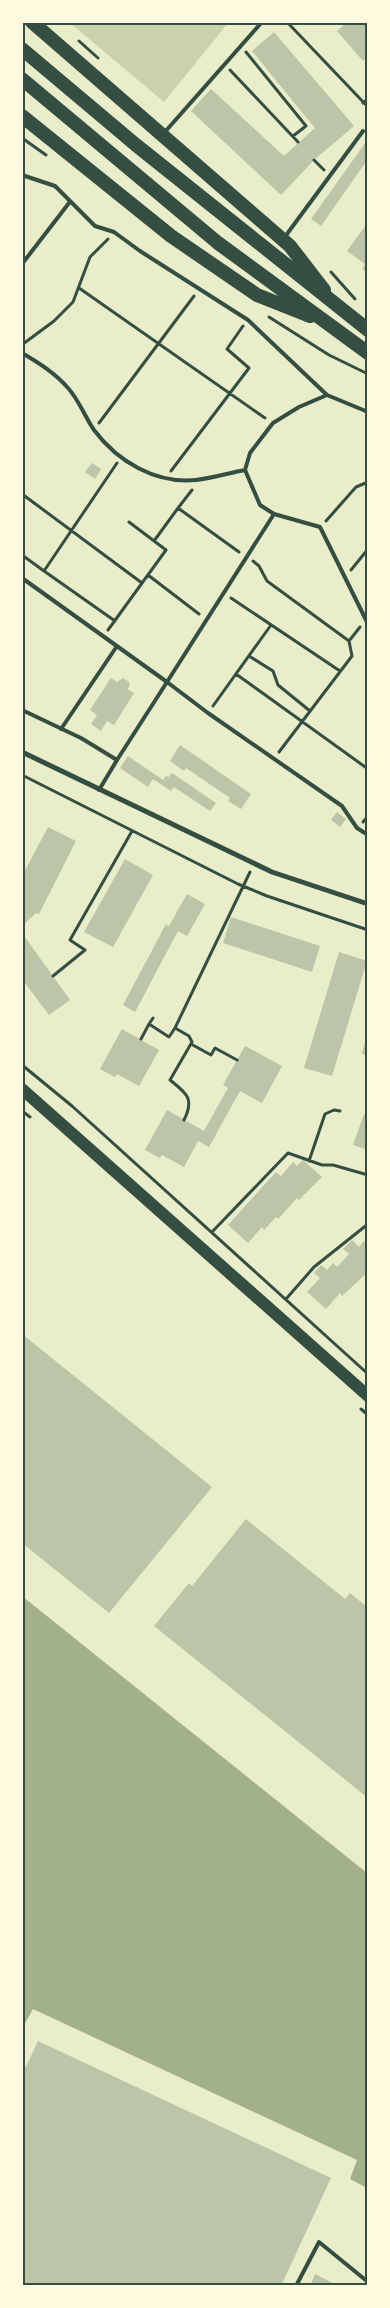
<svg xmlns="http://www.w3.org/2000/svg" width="390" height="2308" viewBox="0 0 390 2308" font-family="'Source Sans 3',sans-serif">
<rect width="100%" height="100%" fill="#e9edc9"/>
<path fill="#cad2ad" d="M70 23H228L164 102Z"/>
<path fill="#a3b18a" d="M22 1596 367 1873V2188L350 2179 357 2160 33 2009 23 2027Z"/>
<path fill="#bcc5a7" d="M347 22H362L368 29V56L363 61 337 31Z
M274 32 354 126 314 160 281 195 191 111 211 89 284 156 315 128 252 51Z
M368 139V159L321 226 311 219Z
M368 222V273L362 269 365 264 347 251Z
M92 463 101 469 95 479 85 472Z
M111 678 117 682 123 678 129 682 130 686 127 689 134 693 114 725 107 721 101 731 91 724 97 715 90 710Z
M180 745 251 794 241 809 228 801 230 798 186 768 184 771 170 761Z
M128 756 163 780 166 776 169 777 172 773 216 803 210 811 174 787 171 791 153 779 148 787 120 768Z
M337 812 346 819 340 827 331 820Z
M48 827 76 841 39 914 36 913 22 926V876Z
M125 859 153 875 113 947 84 932Z
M187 894 205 904 187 936 178 931 135 1012 123 1005 166 924 169 926Z
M231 917 320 946 312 972 223 943Z
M22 933 70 1000 49 1015 22 979Z
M339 952 367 961 332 1076 304 1068Z
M122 1029 159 1050 139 1086 117 1074 115 1077 100 1069Z
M365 1042 368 1043V1056L362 1054Z
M245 1046 282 1066 262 1103 240 1091 209 1147 198 1141 184 1167 162 1155 160 1158 145 1150 167 1110 204 1131 228 1088 223 1085Z
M364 1114 368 1115V1150L353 1145Z
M303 1160 322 1177 299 1200 297 1198 278 1219 276 1217 264 1230 262 1227 248 1243 228 1225 276 1172 281 1176 293 1162 297 1166Z
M352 1240 359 1247 364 1241 366 1243 368 1241V1272L342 1296 340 1293 326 1309 307 1292 320 1278 314 1273 321 1265 327 1270 333 1263 337 1267 349 1254 343 1249Z
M22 1334 212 1487 109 1613 22 1543Z
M246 1519 345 1599 350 1593 368 1608V1798L154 1626 189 1583 192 1586Z
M38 2041 331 2178 281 2286H22V2075Z
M315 2274 339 2286H310Z"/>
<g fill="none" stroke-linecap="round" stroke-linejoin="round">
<path stroke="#344e41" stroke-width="3" d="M287 22 368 107
M79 41 98 58
M246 52 306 126 293 136
M230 70 298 142
M363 103 368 99
M22 138 46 155
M314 160 324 170
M331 272 355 299
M79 288 265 418
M269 317 329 355 368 374
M23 344 54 321 73 302 90 257 108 239
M99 423 194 296
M171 471 249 368 227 349 243 326
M192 490 178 508 239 552
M22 494 142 583
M326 521 356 487 368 482
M154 541 178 508
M22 555 44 571 117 463
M253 561 259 566 267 581 349 641
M351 570 368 549
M44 571 115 621
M148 575 199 614
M231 598 340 671
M108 630 166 550 129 522
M249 656 273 671 278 685 310 711
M236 674 368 769
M213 706 271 625
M279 752 352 656 349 641 360 627
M22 775 238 884 267 896 368 930
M363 822 368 816
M53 976 85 950 70 940 132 831
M149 1024 153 1018
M141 1039 149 1024 169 1037 175 1028
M191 1044 211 1055 215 1048 237 1060
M22 1065 72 1106 368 1374
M22 1111 30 1117
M184 1120C195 1098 186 1093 170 1080L192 1042 189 1036 175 1028 250 872
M309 1161 325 1114 334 1110 340 1111
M212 1232 288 1153 322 1165H333L368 1175
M286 1299 314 1267 368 1224
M361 1409 368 1415"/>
<path stroke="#344e41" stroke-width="4" d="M164 133 262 22
M22 175 55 186 95 226 114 232 140 251 248 320 327 395
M284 238 363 131
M22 264 69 203
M22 353C39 363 55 373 68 388 79 400 85 417 94 430 118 462 156 484 196 480 213 478 229 473 245 470
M368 412 327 395 299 407 273 423 250 453 245 470 260 505 274 514 320 527 368 624
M274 514 167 682 208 713 342 806 357 828 368 835
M22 578 167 682 117 760
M22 710 81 738 117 760 99 790
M61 729 117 646
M296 2286 319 2242 368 2282"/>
<path stroke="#344e41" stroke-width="5" d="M22 752 272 872 368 904"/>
<path stroke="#344e41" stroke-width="12" d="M22 1089 368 1396"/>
<path stroke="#344e41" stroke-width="14" d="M32 22 290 246 324 290
M22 49 136 145 368 330
M22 79 218 243 368 353
M22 116 171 236 257 295 310 316"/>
</g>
<rect width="390" height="2308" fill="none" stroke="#fefae0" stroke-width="48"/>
<rect x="24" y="24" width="342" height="2260" fill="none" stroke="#344e41" stroke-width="2"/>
</svg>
